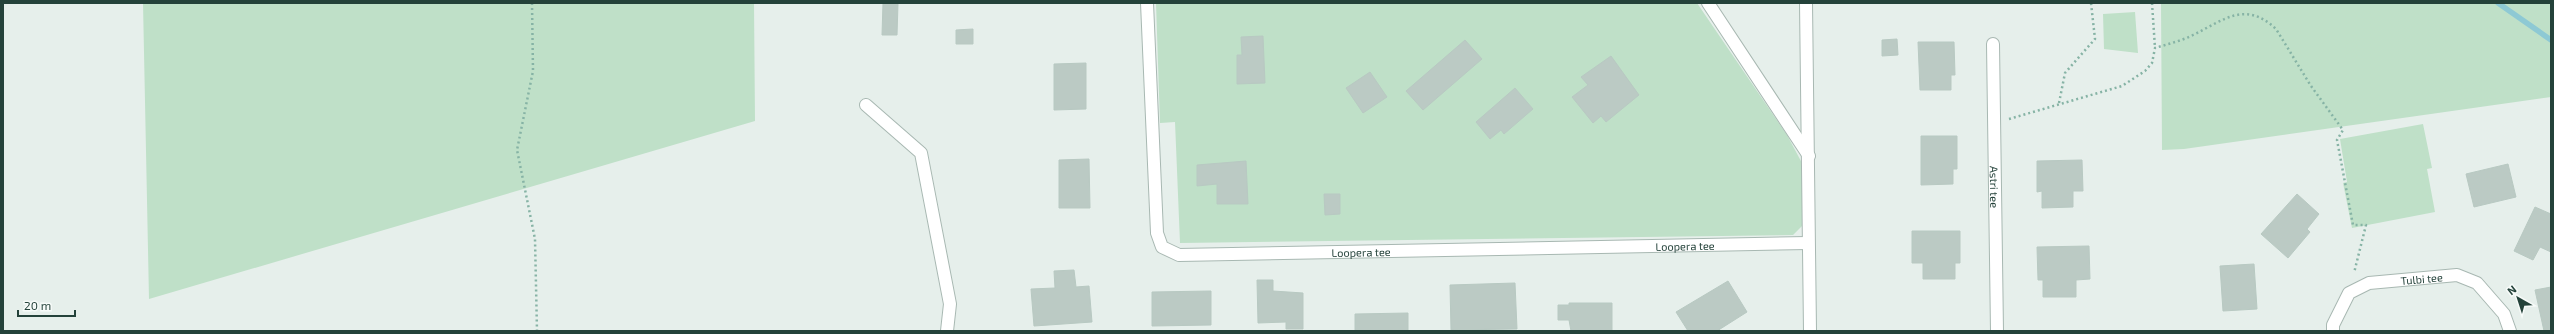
<svg xmlns="http://www.w3.org/2000/svg" width="2554" height="334" viewBox="0 0 2554 334" font-family="'Exo 2',sans-serif">
<rect width="100%" height="100%" fill="#e6efeb"/>
<path fill="#bfe0c8" d="M143 3H754L755 121 149 299Z
M1156 3H1697L1787 135 1802 163 1804 224 1793 235 1180 243 1175 122 1160 123Z
M2161 3H2551V97L2184 149 2162 150Z
M2135 12 2138 53 2104 49 2103 14Z
M2423 124 2432 168 2427 169 2435 212 2352 228 2343 183 2347 182 2340 139Z"/>
<g fill="none" stroke-linecap="round" stroke-linejoin="round">
<path stroke="#8ec9d4" stroke-width="5.5" d="M2498 3 2551 40"/>
</g>
<path fill="#bbcac4" stroke="#b8c9c2" d="M883 3H898L897 35H882Z
M973 29V44H956V30Z
M1263 36 1265 83 1237 84V55H1242L1241 37Z
M1897 39 1898 55 1882 56V40Z
M1465 40 1482 59 1423 110 1406 91Z
M1918 42H1954L1955 75H1951V90H1920Z
M1611 56 1639 95 1606 122 1601 116 1593 123 1572 97 1588 85 1581 77Z
M1086 63V109L1054 110V64Z
M1370 72 1387 97 1363 113 1346 88Z
M1515 88 1533 109 1504 134 1501 130 1490 139 1476 122Z
M1921 136H1957V169H1953V184L1921 185Z
M1089 159 1090 208H1059V160Z
M2082 160 2083 191H2073V207L2042 208V191L2037 192V161Z
M1246 161 1248 204H1217V184L1197 186V165Z
M2508 164 2516 197 2474 207 2466 174Z
M1324 194H1340V214L1325 215Z
M2297 194 2319 214 2307 229 2310 232 2288 258 2261 234Z
M2535 207 2551 214V252L2540 247 2533 260 2514 251Z
M1912 231H1960V263H1955V279H1923V263H1912Z
M2089 246 2090 279 2076 280V297H2043V280H2038L2037 247Z
M2254 264 2257 309 2223 311 2220 266Z
M1074 270 1076 287 1089 286 1092 322 1034 326 1031 289 1055 288 1054 271Z
M1257 280H1273V291L1303 293V329H1286V322L1258 323Z
M1728 281 1747 312 1717 331H1688L1676 312Z
M1515 283 1517 329 1451 330 1450 285Z
M2551 287V331H2544L2535 290Z
M1211 291V325L1152 326V292Z
M1569 303H1612V331H1571L1569 320H1558V305H1569Z
M1408 313V331H1355V314Z"/>
<g fill="none" stroke-linecap="round" stroke-linejoin="round">
<g stroke="#a8b8b2" stroke-width="14">
<g id="minor">
<path id="s1" d="M1147 3 1157 233 1162 247 1179 255 1808 243"/>
<path d="M1708 3 1809 156"/>
<path d="M1806 3 1810 331"/>
<path id="s2" d="M1993 44 1997 331"/>
<path d="M866 105 921 153 950 304 947 331"/>
<path id="s3" d="M2333 331V325L2349 293 2369 283 2457 275 2477 283 2504 314 2510 331"/>
</g>
</g>
<path stroke="#86b3a5" stroke-width="2.5" stroke-dasharray="2 3" stroke-linecap="butt" d="M532 3 533 71 517 150 535 239 537 331
M2152 3 2155 48
M2059 103 2065 73 2095 39 2091 3
M2009 119 2122 86 2145 71 2152 63 2155 48C2168 44 2181 41 2193 35 2224 20 2245 0 2276 29L2311 86 2343 130 2337 140 2353 225H2366L2354 273"/>
<use href="#minor" stroke="#fff" stroke-width="12"/>
</g>
<g text-anchor="middle" dominant-baseline="central" stroke-width="3" stroke-linejoin="round" paint-order="stroke">
<g font-size="11" fill="#24423a" stroke="#f7fbf9">
<text stroke="none"><textPath href="#s2" startOffset="143">Astri tee</textPath></text>
<text stroke="none"><textPath href="#s1" startOffset="770">Loopera tee</textPath></text>
<text stroke="none"><textPath href="#s1" startOffset="446">Loopera tee</textPath></text>
<text stroke="none"><textPath href="#s3" startOffset="117">Tulbi tee</textPath></text>
</g>
</g>
<rect width="2554" height="334" fill="none" stroke="#24423a" stroke-width="8"/>
<g transform="translate(2518 298) rotate(321)" stroke="#f7fbf9" stroke-width="3" paint-order="stroke">
<path d="M0-3L7 15L0 10L-7 15Z" fill="#24423a"/>
<text y="-6" font-size="11" font-weight="bold" text-anchor="middle" fill="#24423a">N</text>
</g>
<path d="M18 310v6h57v-6" fill="none" stroke="#24423a" stroke-width="2"/>
<text x="24" y="310" font-size="12" fill="#24423a" stroke="#f7fbf9" stroke-width="3" paint-order="stroke">20 m</text>
</svg>
